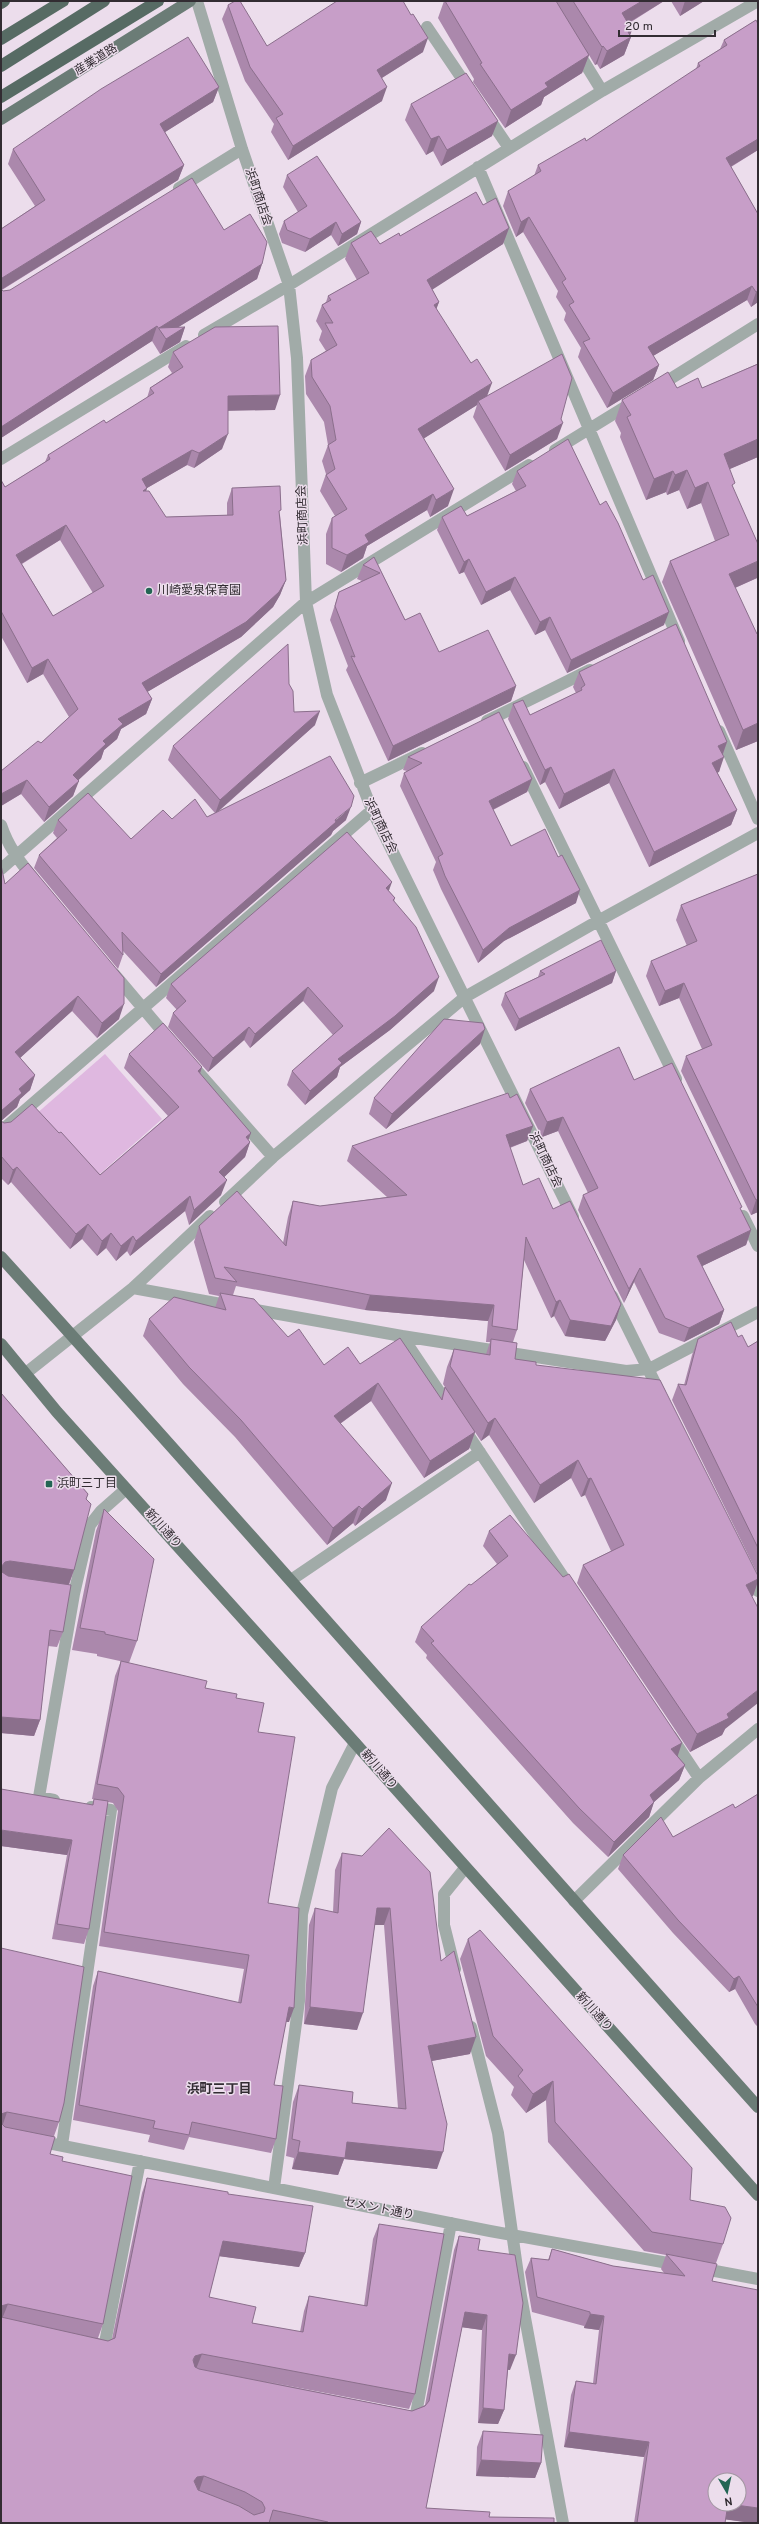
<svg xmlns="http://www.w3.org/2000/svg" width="759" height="2524" viewBox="0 0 759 2524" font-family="Overpass,'Noto Sans JP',sans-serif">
<rect width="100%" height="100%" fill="#ecddec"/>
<path fill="#dfb8e0" d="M105 1054 162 1119 92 1181 35 1115Z"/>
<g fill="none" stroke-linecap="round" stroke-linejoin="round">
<path stroke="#a1aba8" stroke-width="12" d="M197 1 242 149 289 285 297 358 306 602 327 695 372 810 573 1217
M427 27 469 89
M578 52 602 91
M486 114 509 148
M478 167 679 641
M179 188 242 149
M204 335 289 285 602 91 758 1
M659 386 758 324
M555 450 633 402
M1 459 186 346
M487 721 590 670
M719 731 758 819
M523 767 676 1079
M360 783 422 753
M1 825C8 846 19 861 34 879
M1 869 306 602 529 465
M114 974 169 1039
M191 1064 273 1157
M1 1131 372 810
M225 1202 273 1157 465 997 598 921 758 833
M743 1216 758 1246
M133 1288 232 1306
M612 1296 660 1393
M250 1309 402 1336 626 1371 649 1369 758 1312
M402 1336 451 1409
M26 1373 133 1288 210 1216
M463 1427 572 1590
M749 1573 758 1591
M291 1580 480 1452
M671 1736 699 1778
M54 1800 39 1797 74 1594 90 1525 101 1511 126 1489
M574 1901 699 1778 758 1729
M455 1969 444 1925V1894L465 1868
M471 2027 498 2133 521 2296 563 2523
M38 2141 490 2231 679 2265
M62 2145 111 1810 91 1807
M274 2188 299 2001 302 1914 332 1788 355 1743
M699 2268 758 2279
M96 2347 104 2348 140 2161
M407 2418 416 2414 451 2223"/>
<path stroke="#6b7c76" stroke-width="12" d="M1 119 190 1
M1 1257C256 1538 504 1824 758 2107
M1 1344 57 1412 355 1743 758 2195"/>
<path stroke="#576b64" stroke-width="12" d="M1 3 4 1
M1 39 63 1
M1 66 104 1
M1 97 158 1"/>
</g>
<path fill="#ab88ac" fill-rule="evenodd" d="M444 1H664L628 24 632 30 630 35 631 37 624 55 600 69 597 64 595 65 589 55 582 73 544 97 541 105 505 128 473 82 474 79 438 18Z
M671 1H704L680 16Z
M228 5 267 46 423 52 382 78V101L288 160 271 132 274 124 245 81 222 19Z
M756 20 758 150 731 167 758 214V302L751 307 747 300 653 356 659 365 653 380 607 408 578 357 581 348 564 320 566 313 556 297 558 291 523 232 516 237 503 206 508 191 534 176 538 165 586 141 696 69 698 63 720 49 724 40Z
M219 87 213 102 165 132 184 165 178 180 2 290 3 291 10 290 224 230 262 264 257 279 178 327H185L180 342 160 354 152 341 1 438V229L35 206 8 164 13 149Z
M411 104 492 136 441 166 433 151 426 155 405 120Z
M287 175 361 222 357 234 338 246 331 235 305 252 282 243 279 234 284 221 298 212 283 187Z
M483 205 509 228 503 244 432 289 439 302 436 309 487 396 561 419 557 439 505 471 473 417 477 405 424 438 448 506 430 517 427 510 367 546 363 558 341 572 326 564V534L332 518 335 516 320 491 326 474 322 461 328 445 324 422 306 394 305 376 311 360 326 351 319 340 322 331 316 321 322 305 326 302 328 296 357 280 345 259 351 243 380 244 400 236Z
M173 352 275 410H228L222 449 194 468 187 465 147 488 146 491 166 517 227 515V503L232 488 280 515 286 580 280 595 273 607 241 637 147 692 152 699 146 714 121 729 117 739 104 750 101 759 78 780 73 796 44 822 21 794 1 806V771L41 743 69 717 43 674 27 683 1 636V480L5 487 45 462 48 455 106 423 147 398 150 388 172 373 168 367ZM60 540 93 593 53 616 22 564Z
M758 360V457L729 469 733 488 757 578 735 588 758 741 736 750 662 582 670 561 715 541 701 503 687 509 679 490 667 495 666 492 646 500 620 437 621 433 615 421 622 400 677 388H702L757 364Z
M517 471 600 505 664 625 567 673 545 630 535 635 510 590 481 605 464 572 459 574 437 530 442 517 467 516 516 491 512 484Z
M374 557 405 620 439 652 516 686 511 701 388 761 346 670 348 666 330 620 339 592 362 581 357 579 363 565Z
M579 672 727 742 723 754 719 772H717L737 810 731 825 649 867 609 783 559 809 545 782 540 785 508 719 513 704 530 715 576 693 573 687Z
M289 684 294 712 315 725 219 811 346 820 333 831 331 835 156 987 123 951V955L118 969 34 868 39 855 57 838 53 833 58 820 131 839 172 819 207 817 215 813 168 760 173 746Z
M408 757 532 779 527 792 493 810 511 846 576 903 504 941 478 963 441 889 433 870 436 862 400 786 404 773 407 771 403 770Z
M1 865 5 884 119 1019 97 1038 72 1011 20 1058 35 1075 30 1090 20 1099 17 1107 1 1121 4 1123 59 1133 100 1175 168 1116 124 1068 129 1054 202 1067 200 1074 251 1133 248 1140 250 1142 245 1157 224 1177 221 1195 189 1225 185 1211 130 1256 127 1251 116 1261 106 1248 97 1256 82 1239 70 1249 11 1182 8 1185 1 1178Z
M758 874V1212L751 1215 681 1071 686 1056 702 1049 679 998 659 1006 646 976 651 961 687 946 676 920 681 905Z
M389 891 395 898 394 902 434 991 390 1030 340 1067 337 1077 305 1105 287 1085 292 1071 333 1035 303 1001 250 1048 244 1040 208 1072 168 1027 173 1013 177 1010 166 998 171 984Z
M540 971H616L612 983 515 1031 501 1005 505 993 538 977Z
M480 1044 386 1129 369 1114 374 1098Z
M634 1080 741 1210 751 1230 746 1245 702 1266 724 1310 719 1324 684 1342 659 1333 634 1282 624 1303 578 1210 583 1195 588 1193 558 1131 542 1137 525 1103 530 1089Z
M510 1098 533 1126 527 1141 510 1148 523 1185 553 1209 621 1304 616 1320 605 1341 565 1336 554 1316 551 1318 524 1260 517 1330 513 1342 515 1359 536 1365 758 1576V1581L753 1596H752L725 1729 722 1735 690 1752 577 1583 583 1565 611 1551 585 1495 581 1497 571 1478 534 1503 489 1435 481 1441 443 1384 447 1367 454 1349 486 1354 490 1342H486L488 1321 365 1310 236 1286 233 1295 288 1337 324 1365 360 1364 441 1398 445 1387 475 1432 469 1449 424 1478 371 1401 340 1424 386 1500 355 1526 353 1523 327 1545 235 1437 183 1384 143 1336 149 1319 215 1308 219 1296 209 1294 194 1242 199 1226 283 1243 288 1217 293 1201 320 1206 387 1197 347 1161 352 1146Z
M738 1337 748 1347 758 1341V1575L672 1400 678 1384 684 1385 692 1355 698 1339Z
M1 1393 88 1494 86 1500 74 1570 69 1585 63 1632 57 1647 48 1646 40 1720 34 1736 1 1733Z
M104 1509 137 1641 129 1663 97 1656V1654L72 1650 96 1531Z
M489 1531 685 1765 679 1780 654 1802 649 1817 608 1857 573 1823 426 1658 427 1655 415 1642 421 1627 497 1564 483 1546Z
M121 1661 236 1698 258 1732 268 1903 289 2022H286L274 2085 276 2139 271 2153 189 2137 184 2150 148 2142 150 2135 73 2120 93 1986 98 1971 238 2003 244 1969 99 1946 118 1811 113 1803 108 1802 89 1929 84 1944 52 1939 67 1855 1 1846 92 1805 94 1799H92L115 1676Z
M758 1794V2027L755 2024 735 1989 729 1992 673 1933 618 1869 623 1855 673 1837 735 1808Z
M342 1853 441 1961 470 2054 431 2061 437 2169 344 2159 338 2175 292 2169 294 2158 286 2156 293 2102 299 2085 352 2103 398 2108 384 1925H375L357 2030 304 2024 309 1925 315 1908 333 1912 335 1870Z
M468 1939 690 2200 723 2244 716 2263 712 2281 758 2523H752L725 2519V2523H634L644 2457 564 2447 571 2395 576 2381 593 2383 599 2330 584 2328V2326L532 2312 525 2272 531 2258 548 2260 552 2249 613 2266 664 2273 661 2269 666 2255 644 2251 548 2142 546 2100 526 2113 511 2095 514 2087 486 2056 460 1959Z
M1 1948 59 2122 54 2136 50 2154 62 2161 103 2324 98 2338 108 2341 112 2339 142 2193 147 2178 228 2194 305 2253 299 2267 219 2256 209 2297 252 2323 300 2332 304 2311 309 2296 364 2306 373 2239 379 2224 415 2394 409 2409 263 2381 412 2411 425 2405 454 2250 459 2236 478 2250 510 2370H508L504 2410 498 2424 478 2423 482 2330 462 2327 426 2508 489 2517 554 2523H1Z
M483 2431 541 2463 535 2478 476 2476 477 2447Z"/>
<path fill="#8b6f8c" d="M642 1H664L615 31 622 13Z
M685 1H704L680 16Z
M632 30 629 38 631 37 624 55 600 69 607 51 628 32Z
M428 38 423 52 372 84 377 70Z
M603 46 597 64 595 65 602 47Z
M589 55 582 73 544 97 541 105 505 128 511 110 545 83Z
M219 87 213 102 154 139 160 124Z
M387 87 382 101 288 160 293 146Z
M498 121 492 136 441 166 447 150Z
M439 136 433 151 426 155 431 139Z
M758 139V150L720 173 726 158Z
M184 165 178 180 1 290V279L2 278Z
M529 217 523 232 516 237 521 222Z
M336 222 331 235 305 252 310 239Z
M361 222 357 234 338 246 342 234Z
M509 228 503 244 421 297 427 280Z
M262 264 257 279 164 336 159 328Z
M752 286 747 300 643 362 648 347Z
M758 291V302L751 307 756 292Z
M439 302 433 318 434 305Z
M157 326 152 341 1 438V427Z
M185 327 180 342 160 354 166 339Z
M659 365 653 380 607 408 613 393Z
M492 383 486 399 478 401 477 405 412 446 418 429Z
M280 395 275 410 223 411 228 396Z
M563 423 557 439 505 471 510 455Z
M228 434 222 449 194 468 199 453Z
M758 439V457L716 475 724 454Z
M192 450 187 465 147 488 142 503V479Z
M687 470 679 490 667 495 675 475Z
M673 471 666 492 646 500 654 479Z
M708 482 701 503 687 509 695 488Z
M454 489 448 506 430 517 436 500Z
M433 494 427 510 367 546 363 558 341 572 347 555 365 535 383 524Z
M66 525 60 540 11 570 16 555Z
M469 559 464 572 459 574 464 562Z
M758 561V575L757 578 721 594 729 574Z
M515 577 510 590 481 605 486 592Z
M286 580 280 595 273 607 241 637 137 698 142 683Z
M669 612 664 625 567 673 571 660Z
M550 617 545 630 535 635 540 622Z
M48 659 43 674 27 683 32 668Z
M516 686 511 701 388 761 393 746Z
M152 699 146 714 121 729 117 739 104 750 101 759 68 790 73 775 103 741 118 719Z
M320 711 315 725 215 814 220 800Z
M758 723V741L736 750 743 730Z
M727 742 722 756 718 746Z
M724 757 719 772 707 778 712 763Z
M551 767 545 782 540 785 545 770Z
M614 769 609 783 559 809 564 794Z
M532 779 527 792 484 814 489 801Z
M27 780 21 794 1 806V794Z
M79 781 73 796 44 822 49 807Z
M351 807 346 820 333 831 331 835 156 987 161 974Z
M737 810 731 825 649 867 654 852Z
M392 882 387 896 386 888Z
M580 890 576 903 504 941 478 963 483 950 509 928Z
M616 971 612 983 515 1031 519 1019Z
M439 977 434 991 390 1030 340 1067 337 1077 305 1105 310 1091 338 1059Z
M684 983 679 998 659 1006 665 991Z
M308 987 303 1001 250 1048 255 1034Z
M78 996 72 1011 10 1067 15 1052Z
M124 1004 119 1019 97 1038 102 1023Z
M249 1027 244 1040 208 1072 213 1058Z
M485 1029 480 1044 386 1129 392 1114Z
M202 1067 197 1082 198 1071Z
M35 1075 30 1090 20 1099 17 1107 1 1121V1111L19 1089Z
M563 1117 558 1131 542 1137 547 1122Z
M533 1126 527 1141 500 1151 506 1135Z
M251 1133 246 1146 250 1142 245 1157 214 1187 219 1172 246 1137Z
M17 1167 11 1182 8 1185 13 1170Z
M227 1180 221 1195 189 1225 194 1210Z
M190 1196 185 1211 130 1256 136 1241Z
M758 1199V1212L751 1215 756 1200Z
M88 1224 82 1239 70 1249 76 1234Z
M751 1230 746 1245 692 1271 697 1256Z
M111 1233 106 1248 97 1256 102 1241Z
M133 1236 127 1251 116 1261 121 1246Z
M640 1268 634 1282 624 1303 629 1289Z
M370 1295 494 1305 488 1321 365 1310Z
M560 1300 554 1316 551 1318 556 1302Z
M621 1304 616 1320 605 1341 565 1336 570 1320Z
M724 1310 719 1324 684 1342 689 1328Z
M378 1383 371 1401 327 1433 334 1416Z
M495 1418 489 1435 481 1441 488 1423Z
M475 1432 469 1449 424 1478 430 1461Z
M578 1460 571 1478 534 1503 540 1485Z
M591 1478 585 1495 581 1497 588 1479Z
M392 1483 386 1500 355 1526 362 1509Z
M359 1506 353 1523 327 1545 333 1528Z
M10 1561 74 1570 68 1586 1 1577V1568L5 1562Z
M758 1579V1581L753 1596 739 1602 746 1585Z
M758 1690V1703L725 1729 722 1735 690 1752 697 1734 727 1714Z
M1 1717 40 1720 34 1736 1 1733Z
M682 1743 677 1758 671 1749Z
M685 1765 679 1780 654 1802 649 1817 608 1857 614 1842 650 1795Z
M1 1830 72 1840 67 1855 1 1846Z
M377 1908H390L384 1925H371Z
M739 1976 735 1989 729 1992 734 1979Z
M289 2007 294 2008 289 2022H284Z
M310 2007 363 2013 357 2030 304 2024Z
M476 2037 470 2054 421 2063 428 2046Z
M553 2081 546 2100 526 2113 533 2094Z
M7 2112 2 2127H1V2114Z
M347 2142 443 2152 437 2169 344 2159 338 2175 292 2169 298 2152Z
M223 2241 305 2253 299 2267 218 2256Z
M8 2304 2 2319H1V2306Z
M465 2312 487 2315 482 2330 460 2327Z
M590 2314 604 2316 599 2330 584 2328Z
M202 2354 196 2369 190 2371 195 2356Z
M509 2354 516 2355 510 2370 504 2369Z
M483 2408 504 2410 498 2424 478 2423Z
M569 2432 649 2442 644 2457 564 2447Z
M481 2460 541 2463 535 2478 476 2476Z
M204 2476 199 2491 194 2481 197 2477Z
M728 2504 758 2508V2523H752L722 2519Z"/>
<path fill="#c79ec8" stroke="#8b6f8c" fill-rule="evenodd" d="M235 1H240L267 46 337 1H403L411 15 413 14 428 38 377 70 387 87 293 146 276 118 283 114 250 67 228 5Z
M445 1H556L589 55 545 83 548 87 511 110 480 64 482 63Z
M573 1H642L622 13 632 30 628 32 631 37 607 51 603 46 602 47Z
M756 20 758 24V139L726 158 758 214V291L756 292 752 286 648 347 659 365 613 393 583 342 590 339 569 305 574 302 562 282 566 279 529 217 521 222 508 191 541 171 538 165 585 138 586 141 700 66 698 63 727 45 724 40Z
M188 37 219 87 160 124 184 165 2 278 1 279V229L45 200 13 149 101 89Z
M466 73 498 121 447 150 439 136 431 139 411 104Z
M317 156 361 222 342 234 336 222 310 239 287 230 284 221 307 206 287 175Z
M192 178 224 230 250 214 267 242 262 264 159 328 185 327 166 339 157 326 1 427V289L3 291 10 290Z
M476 192 483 205 496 198 509 228 427 280 439 302 434 305 471 363 477 359 492 383 418 429 454 489 436 500 433 494 383 524 365 535 369 542 347 555 332 548V518L347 509 326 475 335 469 328 445 336 440 330 406 312 377 311 360 337 345 325 323H333L322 305 331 300 328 296 369 273 351 243 371 231 380 244 399 233 400 236Z
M278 326 280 395 228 396V434L199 453 192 450 142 479 147 488 143 491H149L166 517 233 515 232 488 280 486 281 510 279 511 286 580 279 592 246 622 142 683 152 699 118 719 123 724 103 741 106 744 73 775 79 781 49 807 27 780 1 794V771L38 741 41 743 78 709 48 659 32 668 1 611V480L5 487 50 459 48 455 104 420 106 423 154 393 150 388 183 367 173 352 215 327ZM66 525 104 586 53 616 16 555Z
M562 354 572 378 561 419 563 423 510 455 478 401Z
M758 364V439L724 454 735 483 732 485 758 544V561L729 574 757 634H758V723L743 730 670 561 729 535 708 482 695 488 687 470 675 475 673 471 654 479 627 417 631 415 622 400 668 372 677 388 698 378 702 388Z
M568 439 600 505 606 501 618 523 643 580 653 575 669 612 571 660 550 617 540 622 515 577 486 592 469 559 464 562 442 517 461 506 467 516 526 486 517 471Z
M374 557 405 620 420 613 439 652 488 630 516 686 393 746 351 656 355 657 335 606 339 592 380 573 363 565Z
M676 624 727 742 718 746 724 757 712 763 737 810 654 852 614 769 564 794 551 767 545 770 513 704 523 700 530 715 582 690 581 688 585 685 579 672Z
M288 644 289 684 293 691 294 712 320 711 220 800 173 746Z
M499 712 532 779 489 801 511 846 545 829 558 857 562 855 580 890 509 928 483 950 445 876 438 857 443 854 404 773 422 763 408 757Z
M330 756 354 796 351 807 335 820 336 822 161 974 122 932 123 955 39 855 67 830 58 820 88 793 131 839 163 810 172 819 195 799 207 817Z
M347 832 392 882 386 888 395 898 393 900 416 927 439 977 395 1016 338 1059 342 1063 310 1091 292 1071 343 1026 308 987 255 1034 249 1027 213 1058 173 1013 186 1001 171 984Z
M28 863 124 978V1004L102 1023 78 996 15 1052 35 1075 19 1089 22 1093 1 1111V1114V865L5 884Z
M758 874V1199L756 1200 686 1056 712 1045 684 983 665 991 651 961 697 941 681 905Z
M601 940 616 971 519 1019 505 993 545 974 540 971Z
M444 1019 483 1023 485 1029 392 1114 374 1098Z
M163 1023 202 1067 198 1071 251 1133 246 1137 250 1142 219 1172 227 1180 194 1210 190 1196 136 1241 133 1236 121 1246 111 1233 102 1241 88 1224 76 1234 17 1167 13 1170 1 1156V1121L4 1123 11 1122 32 1104 59 1133 61 1132 100 1175 179 1107 129 1054Z
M619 1047 634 1080 672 1063 742 1207 740 1208 751 1230 697 1256 724 1310 689 1328 665 1318 640 1268 629 1289 583 1195 598 1188 563 1117 547 1122 530 1089Z
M508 1093 510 1098 517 1094 533 1126 506 1135 523 1185 539 1178 553 1209 570 1201 621 1304 611 1326 570 1320 560 1300 556 1302 526 1237 517 1330 492 1326 494 1305 370 1295 224 1267 237 1282 215 1278 199 1226 237 1191 286 1246 293 1201 320 1206 407 1195 352 1146Z
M220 1293 254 1299 288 1337 299 1329 324 1365 348 1347 360 1364 400 1338 442 1400 445 1387 475 1432 430 1461 378 1383 334 1416 392 1483 362 1509 359 1506 333 1528 241 1420 189 1367 149 1319 174 1297 226 1310Z
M731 1322 738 1337 742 1335 748 1347 758 1341V1548L678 1384 686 1385 698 1339Z
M491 1339 517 1343 515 1359 536 1362V1365L660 1380 758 1576V1579L746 1585 758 1608V1690L727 1714 729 1718 697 1734 583 1565 624 1545 591 1478 588 1479 578 1460 540 1485 495 1418 488 1423 450 1366 454 1349 490 1355Z
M1 1393 88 1494 86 1499 91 1504 74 1570 10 1561 5 1562 1 1567 2 1572 8 1576 71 1585 63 1632 50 1630 40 1720 1 1717Z
M104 1509 154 1559 137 1641 105 1634V1632L80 1628Z
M510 1515 563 1577 569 1574 682 1743 671 1749 685 1765 650 1795 654 1802 614 1842 579 1808 431 1643 434 1641 421 1627 469 1584 471 1585 508 1556 489 1531Z
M121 1661 207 1681 205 1688 237 1694 236 1698 264 1703 258 1732 295 1737 268 1903 299 1908 294 2008 289 2007 274 2085 283 2086 276 2139 192 2122 189 2135 153 2128 155 2121 79 2105 98 1971 241 2003 249 1955 104 1932 124 1796 118 1788 97 1784Z
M1 1789 93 1805 94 1799 108 1801 89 1929 57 1924 72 1840 1 1830Z
M758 1794V2007L739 1976 734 1979 678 1920 623 1855 661 1817 673 1837 733 1804 735 1808Z
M389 1828 430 1872 441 1961 454 1951 476 2037 428 2046 447 2124 443 2152 347 2142 345 2158 298 2152 300 2141 292 2139 299 2085 353 2092 352 2103 406 2109 390 1908H377L363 2013 310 2007 315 1908 338 1913 342 1853 362 1856Z
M480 1930 692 2168 690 2200 725 2207 731 2218 723 2244 652 2232 555 2122 553 2081 533 2094 518 2076 523 2070 493 2036 468 1939Z
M1 1948 84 1967 64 2103 59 2122 7 2112 1 2114Z
M1 2123 5 2127 55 2137 50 2154 63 2157 62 2161 132 2176 103 2324 8 2304 1 2306Z
M147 2178 228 2192V2194L313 2206 305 2253 223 2241 209 2297 256 2307 252 2323 303 2332 309 2296 367 2306 379 2224 444 2234 415 2394 202 2354 195 2356 193 2360 195 2367 199 2369 412 2411 425 2406 429 2401 459 2236 480 2239 478 2250 515 2255 523 2303 516 2355 509 2354 504 2410 483 2408 487 2315 465 2312 426 2508 490 2512 489 2517 554 2518V2523H327L328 2522 273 2510 269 2523H1V2315V2317L108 2341 115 2338ZM204 2476 245 2492 262 2502 265 2508 264 2512 254 2515 239 2506 198 2490 194 2481 197 2477Z
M552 2249 613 2266 685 2276 666 2254 717 2264 712 2281 758 2290V2508L728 2504 725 2523H637L649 2442 569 2432 576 2381 596 2384 604 2316 590 2314V2312L537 2297 531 2258 549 2260ZM715 2480H739V2504H715Z
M483 2431 543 2435 541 2463 481 2460Z"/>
<g fill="#236554" stroke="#ecddec" stroke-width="1.5">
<circle cx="149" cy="591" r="4"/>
<rect x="45" y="1480" width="8" height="8" rx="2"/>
</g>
<g text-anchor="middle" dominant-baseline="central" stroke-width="3" stroke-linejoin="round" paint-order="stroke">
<g font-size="12" fill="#322c32" stroke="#ecddec">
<text transform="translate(96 60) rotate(-32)">産業道路</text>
<text transform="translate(258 197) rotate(71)">浜町商店会</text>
<text transform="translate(303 515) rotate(-92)">浜町商店会</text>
<text transform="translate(380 826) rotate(64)">浜町商店会</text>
<text transform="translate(545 1160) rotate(64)">浜町商店会</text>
<text transform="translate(163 1529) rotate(48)">新川通り</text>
<text transform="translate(379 1770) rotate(49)">新川通り</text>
<text transform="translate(594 2012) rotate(48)">新川通り</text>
<text transform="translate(379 2209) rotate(11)">セメント通り</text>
</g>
<g font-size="12" fill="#322c32" stroke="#ecddec" text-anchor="start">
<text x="157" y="591">川崎愛泉保育園</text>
<text x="57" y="1484">浜町三丁目</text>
</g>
<g font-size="13" font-weight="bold" fill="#322c32" stroke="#ecddec">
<text x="219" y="2090">浜町三丁目</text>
</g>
</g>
<rect width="759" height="2524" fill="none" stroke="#322c32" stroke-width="4"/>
<g transform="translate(727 2492) rotate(171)"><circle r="19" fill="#ecddec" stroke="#a296a2"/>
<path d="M0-3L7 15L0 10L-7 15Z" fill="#236554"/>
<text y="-6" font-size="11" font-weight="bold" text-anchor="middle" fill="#322c32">N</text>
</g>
<path d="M619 30v6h96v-6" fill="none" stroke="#322c32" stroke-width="2"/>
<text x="625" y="30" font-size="12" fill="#322c32" stroke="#ecddec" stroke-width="3" paint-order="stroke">20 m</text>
</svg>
